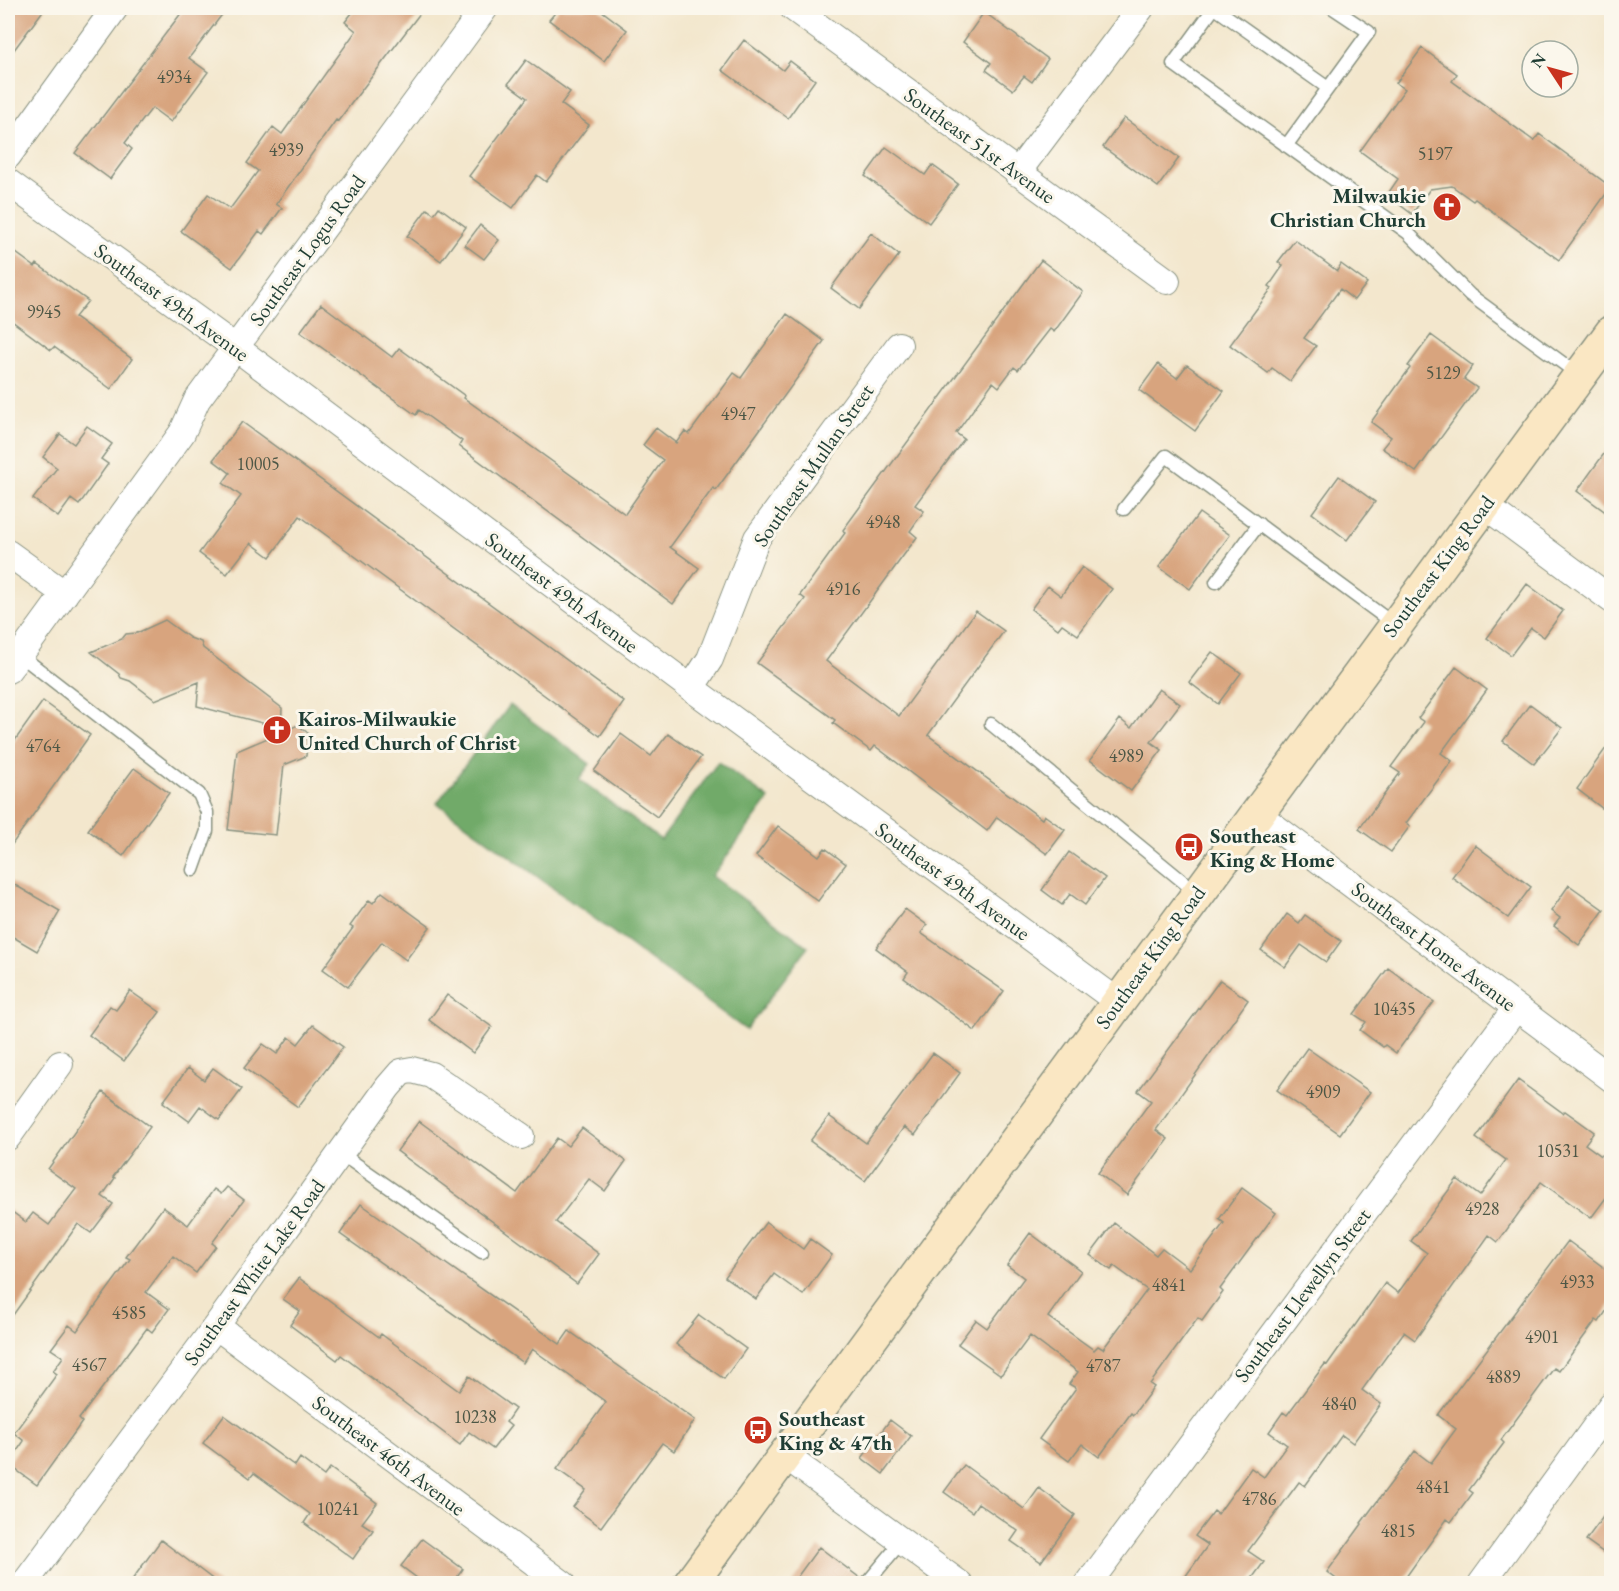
<svg xmlns="http://www.w3.org/2000/svg" width="1619" height="1591" viewBox="0 0 1619 1591" font-family="'EB Garamond',serif">
<rect width="100%" height="100%" fill="#fbf7ec"/>
<filter id="ink" filterUnits="userSpaceOnUse"><feTurbulence type="fractalNoise" baseFrequency=".0167" numOctaves="2"/><feDisplacementMap in="SourceGraphic" scale="12" xChannelSelector="R" yChannelSelector="G"/><feConvolveMatrix kernelMatrix="1 2 1 2 8 2 1 2 1" color-interpolation-filters="sRGB"/></filter>
<filter id="wash" filterUnits="userSpaceOnUse"><feTurbulence type="fractalNoise" baseFrequency=".008" numOctaves="4" result="noise"/><feDisplacementMap in="SourceGraphic" scale="24" xChannelSelector="R" yChannelSelector="G"/><feGaussianBlur stdDeviation="1.35" result="paint"/><feColorMatrix in="noise" values="0 0 0 0 0 0 0 0 0 0 0 0 0 0 0 0 0 1.4 0 .05"/><feComposite in="paint" operator="in"/></filter>
<g filter="url(#wash)">
<rect width="100%" height="100%" fill="#f3e7cd"/>
<path fill="#71aa69" stroke="#48744e" stroke-width="1.5" d="M510 705 590 764 579 779 661 840 718 762 769 799 712 876 808 947 746 1030 437 803Z"/>
<g id="blocks">
<path fill="#d8a47e" d="M8 8H45L8 58Z
M185 8H227L189 58 208 72 171 122 152 108 125 143 132 149 110 179 75 153Z
M356 8H424L338 121 336 120 276 204 282 208 263 234 259 231 232 268 181 231 208 194 230 209 258 171 247 163 273 127 282 134 356 31 345 22Z
M559 8H598L627 30 604 61 549 20Z
M984 12 1048 59 1032 82 1024 76 1013 90 986 70 991 63 963 42Z
M744 40 783 70 790 61 815 80 788 118 722 70Z
M1422 48 1457 74 1452 81 1534 141 1539 134 1611 187 1559 260 1475 199 1473 201 1452 186 1430 189 1412 214 1387 195 1398 179 1360 151 1405 89 1396 83Z
M526 60 570 92 561 104 589 125 546 182 537 175 513 208 469 176 527 98 508 84Z
M1124 118 1179 158 1158 187 1103 147Z
M886 147 925 175 932 165 958 184 929 223 865 176Z
M439 207 466 227 441 261 407 236 427 209 434 214Z
M480 225 499 240 484 259 465 245Z
M871 233 899 255 859 309 831 288Z
M1295 240 1337 271 1341 264 1367 283 1354 300 1340 289 1304 338 1316 346 1290 381 1272 368 1268 373 1230 345 1272 288 1269 286 1283 266 1278 262Z
M8 247 35 267 37 264 88 301 75 317 132 359 111 389 54 347 51 350 8 318Z
M1041 260 1083 292 1054 332 1050 329 1018 370 1014 367 999 387 993 382 956 433 964 439 915 505 924 511 910 531 917 537 826 661 899 716 976 611 1004 631 928 735 1042 819 1044 815 1065 830 1047 854 997 817 987 831 875 746 871 751 833 723 835 720 757 663 805 599 800 595 845 533 843 530Z
M321 304 392 357 399 348 465 396 464 398 625 514 663 460 643 445 656 428 676 443 685 431 689 434 734 373 741 378 787 314 824 341 716 490 713 488 670 547 699 568 673 604 459 446 462 441 419 410 416 415 300 332Z
M1431 335 1473 366 1464 379 1477 388 1416 472 1382 448 1391 437 1371 422 1410 368 1408 366Z
M1158 364 1177 378 1187 365 1224 391 1195 431 1139 390Z
M242 422 624 702 600 736 300 516 270 557 251 543 227 574 199 553 241 496 223 483 230 473 213 460Z
M87 426 112 444 101 459 108 464 79 505 71 499 58 517 33 499 57 468 43 457 60 434 74 444Z
M1611 444V516L1577 491Z
M1339 476 1375 502 1347 540 1312 513Z
M1199 513 1230 535 1190 589 1159 567Z
M1082 567 1112 589 1078 635 1062 624 1058 629 1031 609 1048 586 1061 596Z
M1527 584 1563 611 1544 637 1531 628 1511 655 1487 638Z
M165 620 190 638 201 642 203 648 282 708 281 728 197 706 199 682 155 700 130 681 121 678 119 674 91 652 122 639 126 634 137 633Z
M1212 652 1241 673 1218 704 1189 682Z
M1456 667 1487 690 1441 753 1452 761 1406 823 1410 826 1391 852 1359 829 1400 773 1391 767 1424 722 1418 718Z
M1159 689 1180 704 1151 742 1162 750 1131 791 1090 760 1120 719 1131 728Z
M43 701 90 735 8 850V750Z
M1530 704 1562 728 1534 764 1503 741Z
M298 725 308 733 306 756 284 765 276 835 228 830 237 751Z
M621 734 651 756 668 734 701 757 657 817 594 771Z
M1611 741V815L1577 789Z
M134 768 169 793 123 856 88 830Z
M778 826 819 856 825 848 846 864 818 901 756 856Z
M1475 845 1531 887 1508 918 1452 877Z
M1069 852 1105 878 1085 905 1070 894 1062 905 1042 890Z
M8 881 60 911 37 951 8 934Z
M1569 885 1604 910 1579 945 1554 926 1560 918 1551 911Z
M382 892 430 927 406 960 382 942 348 987 323 969 353 928 350 926 369 900 373 903Z
M905 909 927 925 921 933 1004 991 975 1031 904 978 908 972 876 948Z
M1287 914 1299 923 1305 915 1341 941 1326 962 1301 945 1285 967 1261 950Z
M1388 968 1434 1002 1396 1053 1385 1045 1383 1047 1360 1030 1366 1022 1354 1014Z
M1220 980 1248 1000 1156 1130 1168 1139 1127 1195 1098 1173 1151 1101 1138 1091Z
M130 991 160 1012 124 1061 89 1035 110 1006 116 1010Z
M447 995 492 1027 473 1053 429 1020Z
M313 1025 343 1047 298 1107 244 1068 263 1044 277 1054 289 1037 298 1044Z
M1307 1048 1370 1092 1340 1134 1277 1090Z
M933 1053 960 1073 915 1135 904 1127 865 1181 810 1141 829 1116 866 1143Z
M188 1068 204 1080 213 1068 242 1089 219 1120 200 1106 189 1121 163 1102Z
M1518 1080 1563 1113 1565 1111 1594 1132 1585 1144 1611 1163V1191L1591 1218 1541 1182 1498 1242 1489 1235 1415 1340 1404 1332 1362 1390 1381 1404 1353 1443 1342 1435 1305 1486 1299 1482 1248 1551 1264 1562 1248 1584H1180L1208 1545 1195 1536 1214 1511 1218 1514 1251 1468 1264 1477 1287 1445 1269 1432 1283 1412 1287 1415 1325 1364 1327 1365 1385 1283 1398 1293 1427 1253 1411 1241 1457 1179 1480 1196 1506 1160 1476 1138Z
M103 1092 150 1127 113 1177 115 1178 102 1196 113 1204 91 1233 78 1224 8 1322V1209L26 1222 33 1213 49 1225 76 1189 48 1169Z
M419 1121 517 1193 557 1138 568 1146 582 1128 626 1161 605 1191 589 1179 556 1222 599 1254 577 1284 397 1151Z
M227 1187 244 1200 212 1243 216 1246 196 1273 173 1256 146 1292 169 1309 152 1332 147 1328 79 1419 82 1422 37 1485 8 1464 24 1441 14 1433 57 1374 53 1371 63 1357 51 1349 69 1325 77 1331 130 1259 126 1257 163 1207 188 1225 214 1189 221 1194Z
M1242 1188 1276 1213 1220 1289 1223 1292 1202 1321 1198 1318 1150 1384 1154 1387 1133 1415 1131 1413 1099 1457 1082 1444 1069 1461 1039 1439 1076 1388 1069 1384 1078 1372 1030 1336 1001 1375 958 1344 976 1320 987 1328 1024 1278 1007 1265 1030 1233 1081 1271 1048 1317 1094 1350 1098 1346 1103 1349 1147 1290 1114 1266 1111 1270 1090 1255 1114 1223 1156 1255 1162 1248 1190 1269 1224 1223 1219 1219Z
M361 1204 560 1344 569 1331 695 1420 674 1451 662 1443 601 1527 573 1507 586 1490 557 1469 606 1402 532 1349 523 1363 340 1234Z
M766 1222 803 1249 810 1239 832 1255 803 1295 774 1274 756 1299 725 1277Z
M1568 1241 1611 1273V1304L1599 1322 1596 1320 1559 1371 1554 1368 1501 1440 1504 1443 1469 1490 1473 1493 1451 1522 1447 1519 1401 1584H1343L1327 1572 1362 1524 1361 1523 1415 1451 1431 1463 1456 1429 1438 1415Z
M299 1278 379 1337 381 1334 459 1391 469 1376 515 1409 506 1422 511 1426 493 1449 469 1432 460 1445 341 1355 337 1360 290 1325 300 1311 283 1299Z
M699 1315 746 1349 724 1379 676 1344Z
M224 1415 295 1466 300 1458 324 1476 330 1468 377 1503 362 1523 373 1530 353 1559 304 1523 310 1514 254 1473 250 1478 203 1443Z
M890 1420 911 1436 883 1474 862 1458Z
M964 1465 1024 1509 1039 1488 1075 1515 1041 1562 1011 1541 1018 1531 978 1503 972 1512 944 1492Z
M1611 1506V1558L1586 1540Z
M422 1539 463 1569 452 1584H425L401 1566Z
M161 1540 219 1584H129Z
M819 1547 860 1578 858 1584H792Z"/>
</g>
</g>
<g filter="url(#ink)">
<use href="#blocks" fill-opacity="0" stroke="#899280" stroke-width="1.5"/>
<g fill="none" stroke-linecap="round" stroke-linejoin="round">
<g stroke="#899280" stroke-width="15">
<path id="service" d="M1214 8 1173 64 1408 233 1470 295 1579 375
M1215 8 1328 88
M1286 146 1369 32 1333 8
M1124 509 1166 456 1395 625
M1216 582 1259 524
M20 655 199 794 207 812V831L193 870
M991 724 1197 893
M340 1153 482 1252
M866 1584 902 1541"/>
</g>
<g stroke="#899280" stroke-width="28">
<path id="minor" d="M793 8 1167 281
M8 156 115 8
M1017 173 1141 8
M8 182 235 347 691 688 1117 1001
M1484 505 1612 600
M8 553 65 594
M8 670 29 643 182 433 197 400 485 8
M691 688 710 659 757 538 899 345
M1256 813 1612 1079
M8 1137 60 1064
M216 1326 563 1584
M783 1454 960 1584
M24 1584 216 1326 388 1087 401 1072 412 1070 431 1075 521 1136
M1088 1584 1516 1008
M1481 1584 1612 1404"/>
</g>
<g stroke="#899280" stroke-width="36">
<path id="secondary" d="M690 1584 1612 332"/>
</g>
<use href="#service" stroke="#fff" stroke-width="12"/>
<use href="#minor" stroke="#fff" stroke-width="26"/>
<use href="#secondary" stroke="#fae7c3" stroke-width="33"/>
</g>
</g>
<defs>
<g id="church-disc" transform="scale(1.5)"><circle r="9.5" fill="#c8321e" stroke="#fbf7ec"/><path d="M-1.2-6h2.4v3.5h3.3v2.4h-3.3V6h-2.4V-.1h-3.3v-2.4h3.3Z" fill="#fff"/></g>
<g id="bus-disc" transform="scale(1.5)"><circle r="9.5" fill="#c8321e" stroke="#fbf7ec"/><path d="M-5-6H5V4H4V6H2V4H-2V6H-4V4H-5ZM-3.5-4V0h7V-4ZM-3.5 1.2v1.5H-2V1.2ZM2 1.2v1.5H3.5V1.2Z" fill="#fff"/></g>
</defs>
<g fill-rule="evenodd">
<use href="#church-disc" x="1447" y="207"/>
<use href="#church-disc" x="277" y="730"/>
<use href="#bus-disc" x="1189" y="847"/>
<use href="#bus-disc" x="758" y="1430"/>
</g>
<g text-anchor="middle" dominant-baseline="central" stroke-width="6" stroke-linejoin="round" paint-order="stroke">
<g font-size="18" fill="#4d5746">
<text x="174" y="76">4934</text>
<text x="286" y="149">4939</text>
<text x="1435" y="153">5197</text>
<text x="44" y="311">9945</text>
<text x="1443" y="372">5129</text>
<text x="738" y="413">4947</text>
<text x="258" y="463">10005</text>
<text x="883" y="521">4948</text>
<text x="843" y="588">4916</text>
<text x="43" y="745">4764</text>
<text x="1126" y="755">4989</text>
<text x="1394" y="1008">10435</text>
<text x="1323" y="1091">4909</text>
<text x="1558" y="1150">10531</text>
<text x="1482" y="1208">4928</text>
<text x="1577" y="1281">4933</text>
<text x="1169" y="1284">4841</text>
<text x="129" y="1312">4585</text>
<text x="1542" y="1336">4901</text>
<text x="89" y="1364">4567</text>
<text x="1103" y="1365">4787</text>
<text x="1503" y="1376">4889</text>
<text x="1339" y="1403">4840</text>
<text x="475" y="1416">10238</text>
<text x="1433" y="1486">4841</text>
<text x="1259" y="1498">4786</text>
<text x="338" y="1508">10241</text>
<text x="1398" y="1530">4815</text>
</g>
<g font-size="21" fill="#1f3d34" stroke="#fbf7ec">
<text transform="translate(980 145) rotate(36)">Southeast 51st Avenue</text>
<text transform="translate(307 250) rotate(-54)">Southeast Logus Road</text>
<text transform="translate(172 302) rotate(36)">Southeast 49th Avenue</text>
<text transform="translate(813 465) rotate(-55)">Southeast Mullan Street</text>
<text transform="translate(1438 566) rotate(-53)">Southeast King Road</text>
<text transform="translate(562 592) rotate(37)">Southeast 49th Avenue</text>
<text transform="translate(953 881) rotate(36)">Southeast 49th Avenue</text>
<text transform="translate(1434 946) rotate(37)">Southeast Home Avenue</text>
<text transform="translate(1150 957) rotate(-54)">Southeast King Road</text>
<text transform="translate(254 1272) rotate(-54)">Southeast White Lake Road</text>
<text transform="translate(1302 1295) rotate(-53)">Southeast Llewellyn Street</text>
<text transform="translate(389 1455) rotate(37)">Southeast 46th Avenue</text>
</g>
<g font-size="21" font-weight="bold" fill="#1f3d34" stroke="#fbf7ec" text-anchor="start">
<text x="1426" y="195" text-anchor="end">Milwaukie<tspan x="1426" dy="24">Christian Church</tspan></text>
<text x="298" y="718">Kairos-Milwaukie<tspan x="298" dy="24">United Church of Christ</tspan></text>
<text x="1210" y="835">Southeast<tspan x="1210" dy="24">King &amp; Home</tspan></text>
<text x="779" y="1418">Southeast<tspan x="779" dy="24">King &amp; 47th</tspan></text>
</g>
</g>
<rect width="1619" height="1591" fill="none" stroke="#fbf7ec" stroke-width="30"/>
<g transform="translate(1550 69) rotate(306)"><circle r="28" fill="#fbf7ec" stroke="#a3ada2" stroke-width="1.5"/>
<path d="M0-4.5L10 22L0 15L-10 22Z" fill="#c8321e"/>
<text y="-9" font-size="16" font-weight="bold" text-anchor="middle" fill="#1f3d34">N</text>
</g>
</svg>
